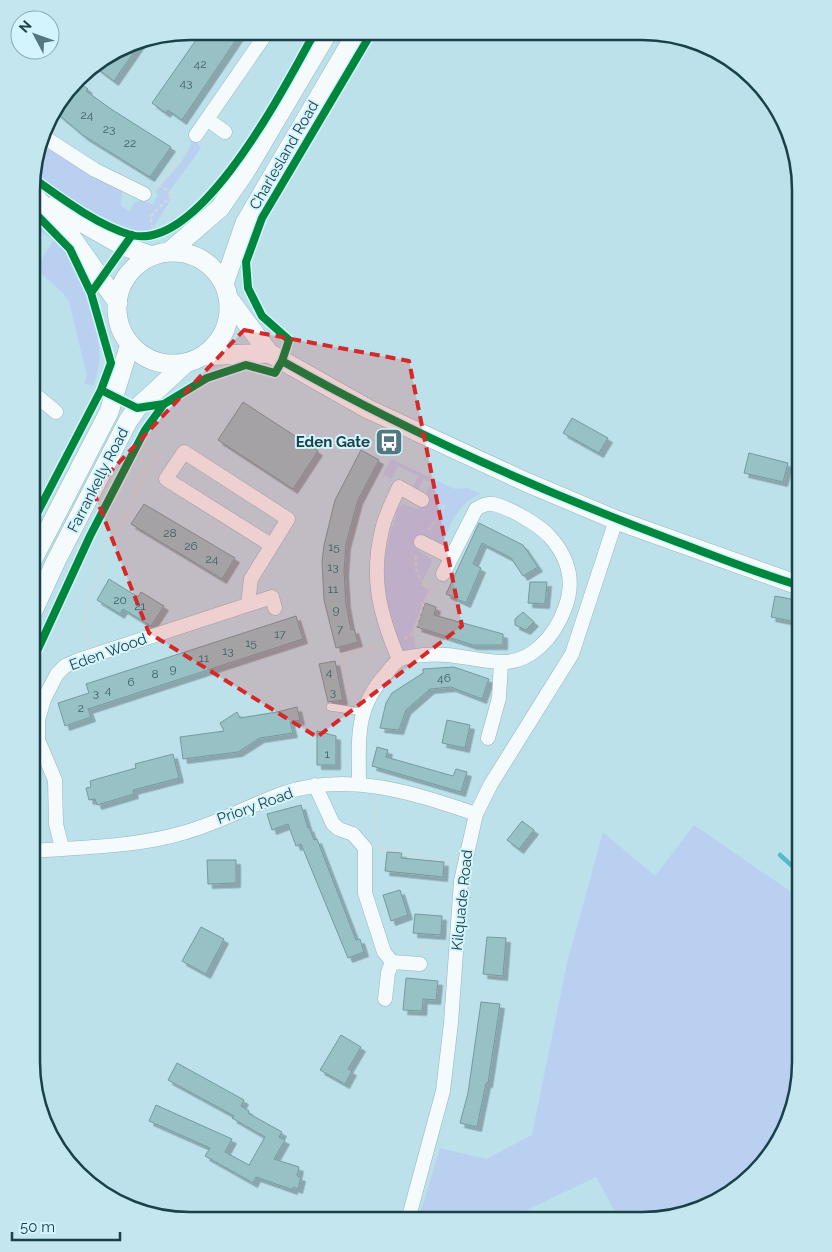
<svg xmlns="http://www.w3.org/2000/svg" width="832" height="1252" viewBox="0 0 832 1252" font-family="Raleway,sans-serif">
<defs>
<filter id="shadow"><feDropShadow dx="4.5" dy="4.5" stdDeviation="0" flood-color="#0004"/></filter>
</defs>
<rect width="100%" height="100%" fill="#bce1ea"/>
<path fill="#b9d0f1" d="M192 135 201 148 168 193 171 199 152 230C123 237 112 230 87 216L91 211 78 204 74 209 33 180V169L42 141 122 191 121 206 130 211 134 203 142 200 153 205 158 194 155 192C167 178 193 154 192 135Z
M33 216C40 223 50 229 56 236 80 265 102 327 99 363 98 371 95 379 93 386L84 383 87 376 69 302 64 294 36 269 54 239 33 228Z
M391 459 455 489 468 488 481 494C457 503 450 526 440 548L425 540 419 551 430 558 432 562 421 585 429 590 413 628 416 650H400C384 595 376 570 397 513L393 511 403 504 418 509 432 482 424 479 416 493 413 487 418 476 398 466 391 479 383 474Z
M694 825 800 898V1072L774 1150 746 1181 703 1209 642 1221H620L596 1177 506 1220H418L440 1148 486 1159 532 1135 567 963 603 832 655 876Z"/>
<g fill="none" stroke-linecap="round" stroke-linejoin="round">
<path stroke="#54bace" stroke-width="4.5" d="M780 855 800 873"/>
</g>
<path fill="#98c1c5" stroke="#749a9e" filter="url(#shadow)" d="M200 31H242L182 120 168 110 166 113 152 103 196 40 194 38Z
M143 39 114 81 94 66 139 40Z
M77 81 88 89 86 91 111 109 171 147 150 177 84 136 53 110Z
M243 402 318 451 293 489 218 440Z
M572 418 608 438 599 453 563 433Z
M361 450 379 460 358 500 346 544 344 571 346 604 351 630 354 629 358 642 336 648 324 600 322 562 324 545 335 500Z
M749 453 788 463 783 482 744 473Z
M144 504 235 558 222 579 131 524Z
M479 523 523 545 538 567 523 576 511 558 482 543 473 564 481 568 466 603 446 594Z
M109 579 138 597 141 592 164 606 151 626 123 609 120 614 97 600Z
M530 582H547L545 604 528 603Z
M775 596 801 601V623L771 617Z
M425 603 436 607 434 615 503 634V645H473L417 627Z
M523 612 534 622 526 630 515 625V619Z
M296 616 303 639 88 709 91 717 65 726 58 703 89 693 86 684Z
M335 661 343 700 328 702 319 664Z
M454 667 489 679 482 699 451 687 430 689 406 710 399 730 380 728 386 703 392 693 423 673V669Z
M297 707 300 720 290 722 293 733 260 738 238 752 183 759 180 737 224 731 220 723 237 712 240 718 277 712Z
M447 720 470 725 465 748 442 743Z
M317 731 336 736V765H317Z
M377 747 388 750 386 757 453 776 456 769 467 772 461 792 372 766Z
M173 754 179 778 133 790 134 794 97 805 95 799 89 800 86 788 91 787 90 781 136 768 135 764Z
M301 805 308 828 309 827 314 840 317 839 356 940 360 939 364 952 348 958 301 844 296 846 288 824 272 830 267 814Z
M522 821 534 830 519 849 507 840Z
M387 852 402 853 401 858 444 862 443 877 385 871Z
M207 860H236V883L208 884Z
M400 890 408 915 391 921 383 895Z
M415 914 442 916 441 935 413 933Z
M201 927 224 939 206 974 182 961Z
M487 937 506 938 503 976 483 974Z
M406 978 438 981 436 1000 423 999 422 1011 403 1010Z
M481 1002 500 1004 488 1083H486L477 1127 460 1123 468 1093Z
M341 1035 361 1047 348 1069 352 1071 345 1084 320 1070Z
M177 1063 244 1100 241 1106 249 1111 248 1113 282 1132 279 1137 285 1140 274 1159 299 1167 297 1176 301 1177 298 1189 293 1187V1190L256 1177 253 1183 205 1156 210 1148 149 1121 156 1105 232 1139 225 1152 249 1165 265 1137 232 1118 234 1116 168 1080Z"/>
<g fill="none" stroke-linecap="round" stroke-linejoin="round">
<g stroke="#94b6be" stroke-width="8">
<path id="lane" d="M330 707 362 712"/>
</g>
<g stroke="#94b6be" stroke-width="15">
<path id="street" d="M207 119 225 132
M196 135 268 31
M44 137 95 170 144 194
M32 392 56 412
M421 542 451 557
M248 604 251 579 288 519 184 452 166 479 271 545
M399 660C380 615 370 579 382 530 385 515 393 501 399 487L422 500
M488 738 499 698 501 662
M359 784C359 740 354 709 386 674 389 670 394 663 399 660 405 656 417 656 424 655 451 652 474 661 500 662 531 664 555 636 565 608 575 582 569 559 551 538 541 526 509 507 493 504 487 503 481 506 476 509L443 574
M315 785 333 824 339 829 353 834 365 848V893L384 952 392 962 388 973 385 999
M62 848 56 824 55 780 38 740V720L44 699 57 674 65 666 79 660 272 597 275 608
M32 851C82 847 137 847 186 832 218 823 249 806 281 794 348 771 411 792 476 814
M392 962 420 964
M408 1220 443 1091 451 1023 461 881 476 814 491 784 572 654 616 520"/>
</g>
<g stroke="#94b6be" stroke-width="20">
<path id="secondary" d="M33 195 65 228 118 303
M53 206 123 246 152 256
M169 252 220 208 245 172 328 32
M117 308a56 56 0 1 1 112 0a56 56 0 1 1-112 0Z
M224 284 245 223 357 32
M229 299 269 353 368 409 526 482 616 520 801 586
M203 356 269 353
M32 561 109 412 130 344
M32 613 56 561 128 421 137 408 186 363"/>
</g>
<path stroke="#cedade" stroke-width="2.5" stroke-dasharray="4 2.5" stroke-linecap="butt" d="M156 187 165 178 188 147
M155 235 150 217 173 194 158 185
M139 443 162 459
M428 530 438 518 444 506 434 502
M416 555C415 571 417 580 432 588
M404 639 414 633 424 602 436 583
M88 643C81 622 87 615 87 595 106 573 103 574 104 546L128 516 136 489 157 455
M353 697 343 657 380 647
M375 838 376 799
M379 848 401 851 406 854 452 860
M421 952 422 945 443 947"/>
<use href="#lane" stroke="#f5fafc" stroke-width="7"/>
<use href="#street" stroke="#f5fafc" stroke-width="14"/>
<use href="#secondary" stroke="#f5fafc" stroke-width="19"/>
<g stroke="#d3f4fc" stroke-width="11">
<path id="cycleway" d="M33 178C61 198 97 225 131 235 201 253 287 82 315 32
M91 293 132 235
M282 361C409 433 543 492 680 543 720 558 760 574 801 586
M101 390 137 408 164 404 207 378 246 365 275 373 282 361 289 340 262 316 248 288 246 262 262 218 372 32
M32 523 101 390 111 363 91 293 70 249 33 211
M32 662 90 536 145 430 164 404"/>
</g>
<use href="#cycleway" stroke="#00873e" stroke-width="8"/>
</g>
<path fill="#d62828" fill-opacity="0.2" stroke="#d62828" stroke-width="4" stroke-dasharray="10 6" stroke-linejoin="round" d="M244 330 409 361 462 626 317 737 149 633 93 490Z"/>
<defs>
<g id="bus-square" transform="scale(1.4375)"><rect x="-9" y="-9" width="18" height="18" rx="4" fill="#537881" stroke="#d3f4fc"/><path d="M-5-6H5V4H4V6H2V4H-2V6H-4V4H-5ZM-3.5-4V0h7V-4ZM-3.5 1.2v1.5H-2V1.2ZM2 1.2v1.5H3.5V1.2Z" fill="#fff"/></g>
</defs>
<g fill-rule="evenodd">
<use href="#bus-square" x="389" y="442"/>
</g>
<g text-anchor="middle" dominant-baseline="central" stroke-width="4" stroke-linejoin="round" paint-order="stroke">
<g font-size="12" fill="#3a6067">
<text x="200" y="64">42</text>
<text x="186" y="83">43</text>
<text x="87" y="115">24</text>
<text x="109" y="129">23</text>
<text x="130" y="143">22</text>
<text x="170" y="533">28</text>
<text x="191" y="546">26</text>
<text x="334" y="547">15</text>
<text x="212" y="559">24</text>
<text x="333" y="567">13</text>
<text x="333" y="589">11</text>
<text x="120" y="600">20</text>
<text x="140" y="606">21</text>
<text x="336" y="610">9</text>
<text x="340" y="629">7</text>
<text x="280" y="634">17</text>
<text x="251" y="643">15</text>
<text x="228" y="651">13</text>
<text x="204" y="658">11</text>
<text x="173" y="669">9</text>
<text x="329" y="672">4</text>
<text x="155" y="674">8</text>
<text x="444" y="678">46</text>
<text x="131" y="682">6</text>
<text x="108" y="690">4</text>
<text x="333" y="692">3</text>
<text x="96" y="693">3</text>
<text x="81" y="708">2</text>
<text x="327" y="754">1</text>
</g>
<g font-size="15" fill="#1a4048" stroke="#d3f4fc">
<text transform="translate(284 155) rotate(-60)">Charlesland Road</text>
<text transform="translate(98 480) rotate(-63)">Farrankelly Road</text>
<text transform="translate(108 652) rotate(-20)">Eden Wood</text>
<text transform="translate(255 806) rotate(-20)">Priory Road</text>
<text transform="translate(462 900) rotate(-84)">Kilquade Road</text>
</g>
<g font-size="15" font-weight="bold" fill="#1a4048" stroke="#d3f4fc" text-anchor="end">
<text x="370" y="442">Eden Gate</text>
</g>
</g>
<path d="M0 0H832V1252H0ZM190 40H642A150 150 0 0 1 792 190V1062A150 150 0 0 1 642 1212H190A150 150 0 0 1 40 1062V190A150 150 0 0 1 190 40Z" fill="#c4e6ee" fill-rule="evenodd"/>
<path fill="none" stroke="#1a4048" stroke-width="2.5" d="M190 40H642A150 150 0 0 1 792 190V1062A150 150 0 0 1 642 1212H190A150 150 0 0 1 40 1062V190A150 150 0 0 1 190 40Z"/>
<g transform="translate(35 35) rotate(311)"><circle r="24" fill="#d3f4fc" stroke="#89acb4"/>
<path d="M0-4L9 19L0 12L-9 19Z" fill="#537881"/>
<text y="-8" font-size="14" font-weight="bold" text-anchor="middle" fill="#1a4048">N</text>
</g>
<path d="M12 1232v8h108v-8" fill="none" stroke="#1a4048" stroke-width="2.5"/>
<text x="20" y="1232" font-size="15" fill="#1a4048" stroke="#d3f4fc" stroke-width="4" paint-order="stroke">50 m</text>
</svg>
